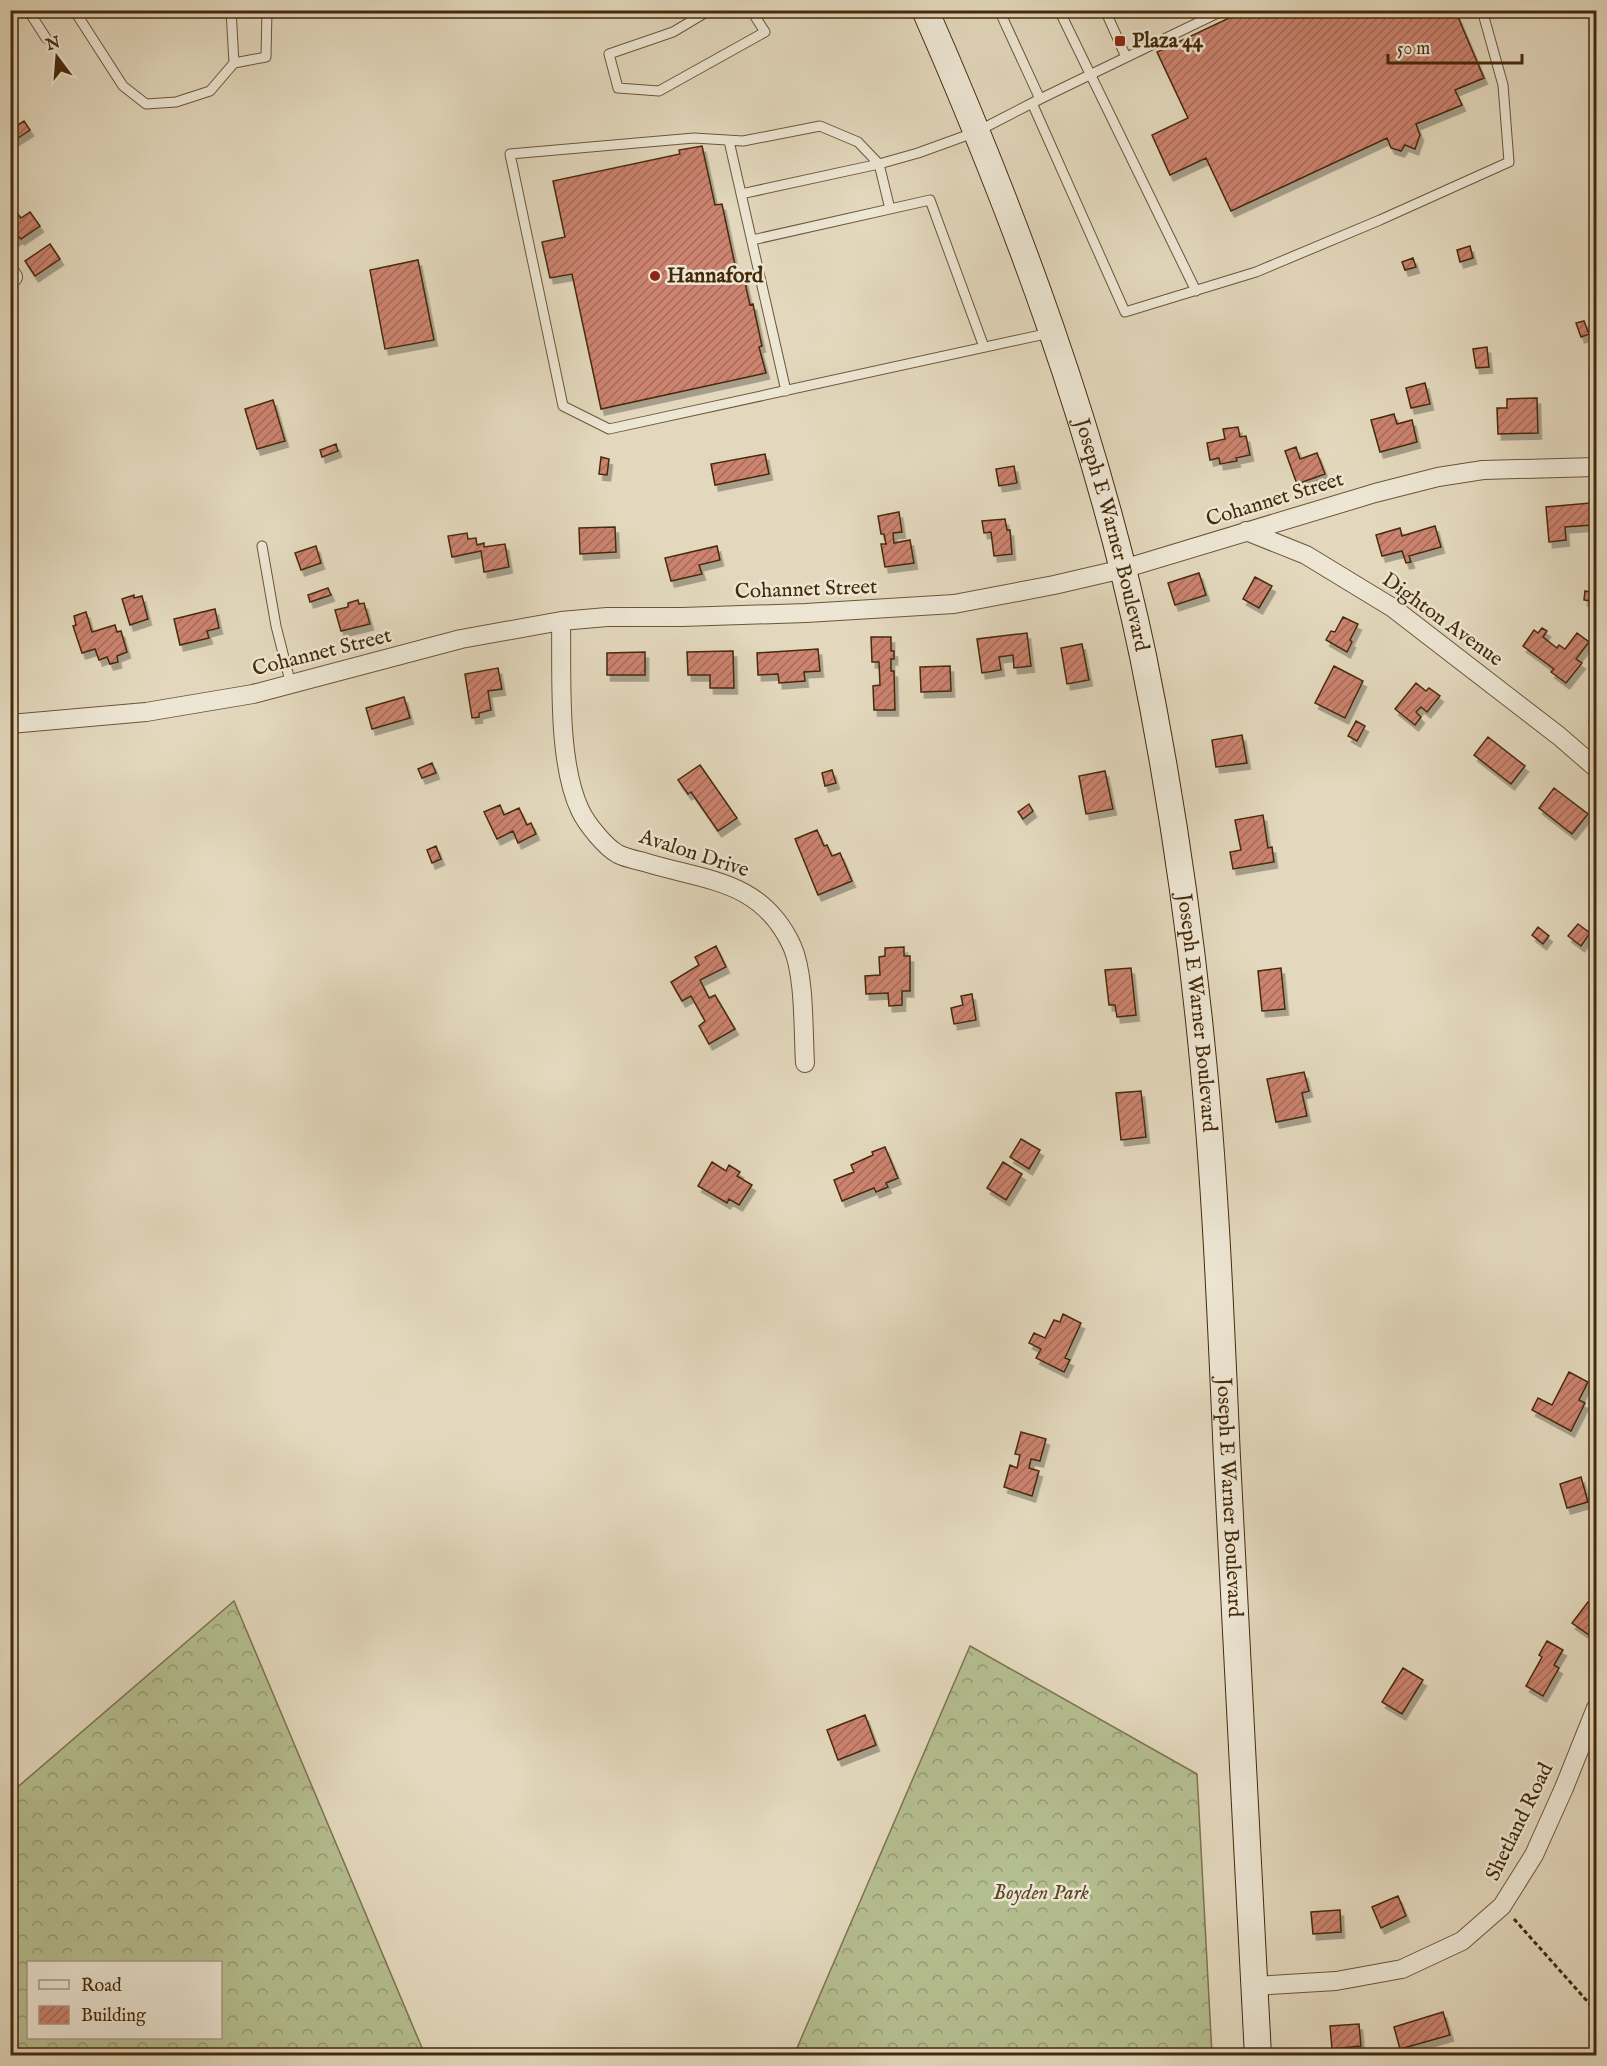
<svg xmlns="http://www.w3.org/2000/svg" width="1607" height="2066" viewBox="0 0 1607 2066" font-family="'IM FELL English',serif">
<defs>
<pattern id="forest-crowns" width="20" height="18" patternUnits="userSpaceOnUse" patternTransform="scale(1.5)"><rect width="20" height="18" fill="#b5be90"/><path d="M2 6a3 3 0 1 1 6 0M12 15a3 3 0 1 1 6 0" fill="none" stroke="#959b74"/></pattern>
<pattern id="building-hatch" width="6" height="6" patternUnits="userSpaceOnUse" patternTransform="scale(1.5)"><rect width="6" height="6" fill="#cc8370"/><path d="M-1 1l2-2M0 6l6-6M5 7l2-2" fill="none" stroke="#a76b5a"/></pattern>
<filter id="shadow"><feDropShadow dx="3.5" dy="6" stdDeviation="0" flood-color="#0004"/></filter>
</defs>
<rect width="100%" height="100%" fill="#e3d8bd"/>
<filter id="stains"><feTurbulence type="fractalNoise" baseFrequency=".00333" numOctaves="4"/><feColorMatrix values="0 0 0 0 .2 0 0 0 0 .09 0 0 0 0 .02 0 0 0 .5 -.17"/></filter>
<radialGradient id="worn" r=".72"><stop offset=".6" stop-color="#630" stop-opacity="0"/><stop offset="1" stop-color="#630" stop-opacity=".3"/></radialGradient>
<path fill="url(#forest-crowns)" stroke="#7d744d" stroke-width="1.5" fill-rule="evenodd" d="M234 1601 425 2055H11V1788L13 1791ZM28 1962H220V2038H28Z
M970 1646 1197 1774 1212 2055H794Z"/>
<path fill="url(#building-hatch)" stroke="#452a0a" stroke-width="1.5" filter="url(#shadow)" d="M1246 10H1455L1484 78 1455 90 1462 105 1416 124 1420 135 1415 149 1405 145 1401 151 1391 148 1387 138 1231 211 1206 158 1170 175 1152 135 1188 118 1157 52Z
M24 121 30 130 15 140 10 130Z
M702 146 715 205 722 204 738 279 744 278 750 305 753 304 762 346 759 347 766 373 601 409 572 274 550 278 542 242 565 237 553 181 680 154 679 150Z
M30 212 40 226 21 239 19 237 14 241 10 236V217L17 213 21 218Z
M50 244 60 259 35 276 25 261Z
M1470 246 1473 258 1460 262 1457 250Z
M1413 258 1416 267 1405 270 1402 262Z
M418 260 434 340 385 349 370 270Z
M1584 321 1589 334 1581 337 1576 323Z
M1487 347 1489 367 1476 368 1473 349Z
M1425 383 1430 404 1411 408 1406 388Z
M1537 398 1538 433 1498 434 1497 408H1507V399Z
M273 400 285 441 257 449 245 409Z
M1394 414 1397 424 1412 420 1417 442 1380 452 1371 420Z
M1238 427 1240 437 1246 436 1250 455 1236 458 1237 461 1220 464 1219 458 1210 460 1207 443 1225 439 1223 429Z
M336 444 338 451 322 457 320 450Z
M1296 447 1300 459 1317 453 1325 474 1297 484 1285 451Z
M765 454 769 474 715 485 711 464Z
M601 457 609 459 607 475 599 474Z
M1014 466 1017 483 999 486 996 469Z
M1590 503 1592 525 1565 527 1566 540 1549 542 1546 507Z
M899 512 902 532 893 533 894 543 910 540 914 563 885 567 881 544H886L884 534H881L878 516Z
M1005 519 1007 530H1010L1012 554 994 556 991 532 984 533 982 521Z
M1435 526 1441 547 1409 556 1411 562 1406 563 1402 551 1382 556 1376 535 1400 528 1402 536Z
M615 527 616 552 580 554 579 528Z
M467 533 468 539 476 538 477 545 484 543V547L505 544 509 567 484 572 481 551 452 557 448 536Z
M316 546 321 563 301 570 295 553Z
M717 546 720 560 699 565 702 574 671 581 665 558Z
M1199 573 1206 595 1175 605 1168 583Z
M1255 577 1272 586 1259 608 1243 599Z
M328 588 331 595 310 602 308 595Z
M1585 591 1596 593V602L1584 600Z
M134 595V598L142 596 148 619 130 625 122 599Z
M358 600 359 604 364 603 370 624 341 631 335 610 348 607V603Z
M215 609 219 628 207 631 209 638 180 645 174 619Z
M86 612 92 632 115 625 117 632 121 631 127 652 117 656 118 662 110 664 107 657 99 660 95 649 82 653 73 626 76 625 74 616Z
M1343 617 1358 624 1350 640 1352 642 1347 652 1326 640 1331 631 1335 632Z
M1542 628 1547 631 1543 637 1557 648 1559 645 1565 649 1577 633 1589 642 1576 659 1582 663 1566 683 1551 672 1554 669 1523 646 1534 630 1538 633Z
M1027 633 1031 666 1014 668 1013 655 999 657 1001 670 982 673 977 639Z
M871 637H891V651H894V659H891V671H894L895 710H874L873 686 880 685 879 662H872Z
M1082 644 1089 680 1067 684 1061 648Z
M818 649 820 671 804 672 805 681 779 683 778 674 758 675 757 653Z
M733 651 734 688H710V675H688L687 652Z
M645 652V675H607V653Z
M950 666 951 691 921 692 920 667Z
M1334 666 1363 681 1345 718 1315 703Z
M498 668 502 689 488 691 491 710 479 713V717L472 718 465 674Z
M1416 683 1426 691 1429 688 1440 696 1427 712 1421 707 1416 712 1421 717 1415 725 1395 709Z
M404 697 410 718 372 729 366 708Z
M1596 713V727L1589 721Z
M1356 721 1365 726 1357 741 1348 736Z
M1242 735 1247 763 1216 767 1212 740Z
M1488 737 1525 766 1511 784 1474 755Z
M432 763 436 773 422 778 418 769Z
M700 765 737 818 718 831 691 792 688 794 678 780Z
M832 770 836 783 825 786 822 773Z
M1105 771 1113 809 1086 814 1079 776Z
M1554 788 1588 814 1572 834 1539 808Z
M1029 804 1033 811 1023 819 1018 812Z
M500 805 504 815 519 808 527 825 531 823 536 834 518 843 513 831 497 839 484 812Z
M1263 815 1268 848 1272 847 1274 862 1233 869 1230 852 1241 850 1235 820Z
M817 830 824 846 827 845 832 856 840 853 852 881 818 895 795 839Z
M436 846 441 859 432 863 427 850Z
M1578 924 1590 933 1581 946 1568 936Z
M1538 927 1549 936 1543 944 1532 935Z
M716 946 726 967 700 980 709 998 715 995 735 1029 709 1044 699 1026 705 1021 691 996 682 1001 671 982 699 965 695 957Z
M904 947V956H910V991H902V1005L889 1006 888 993 866 994 865 976 880 975 879 957 885 956V948Z
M1131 968 1136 1015 1117 1017 1115 1005H1109L1105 970Z
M1281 968 1285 1009 1262 1011 1258 971Z
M972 994 976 1020 954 1024 951 1008 963 1005 961 996Z
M1304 1072 1309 1091 1302 1093 1307 1116 1276 1122 1267 1079Z
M1141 1091 1146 1137 1121 1140 1116 1093Z
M1021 1139 1040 1150 1029 1169 1010 1157Z
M885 1147 898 1178 886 1183 888 1187 876 1192 874 1188 842 1201 834 1180 854 1172 851 1165 873 1155 872 1152Z
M712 1162 726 1171 729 1165 740 1172 737 1176 752 1185 739 1205 729 1199 727 1203 698 1186Z
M1003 1162 1022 1174 1006 1200 987 1188Z
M1063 1314 1081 1323 1065 1358 1070 1360 1064 1372 1036 1358 1041 1349 1029 1343 1034 1333 1045 1338 1054 1320 1060 1322Z
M1569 1372 1588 1382 1579 1400 1585 1403 1571 1431 1532 1410 1538 1398 1552 1405Z
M1021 1432 1046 1439 1040 1461 1031 1459 1029 1468 1039 1471 1032 1496 1004 1487 1010 1465 1017 1468 1020 1455 1015 1454Z
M1581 1477 1588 1502 1567 1508 1560 1484Z
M1588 1602 1596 1608V1625L1589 1635 1572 1623Z
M1547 1641 1563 1650 1554 1665 1559 1668 1543 1696 1526 1686 1542 1657 1539 1655Z
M1403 1668 1423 1680 1402 1714 1382 1702Z
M865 1715 876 1745 838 1760 827 1730Z
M1398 1896 1406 1916 1381 1928 1372 1907Z
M1340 1910 1341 1932 1313 1934 1311 1912Z
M1443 2012 1450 2035 1400 2049 1394 2027Z
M1359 2024 1361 2046 1332 2049 1330 2026Z"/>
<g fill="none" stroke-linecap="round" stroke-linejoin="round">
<g stroke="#6c5637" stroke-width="11">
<path id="service" d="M28 10 46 38
M74 10 123 86 146 104 176 102 210 91 234 63 266 57 267 10
M231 10 234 63
M710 10 673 32 609 54 618 88 659 91 765 32 751 10
M999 10 1040 99
M1059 10 1196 291
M1105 10 1126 57
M1032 103 1125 312 1256 272 1380 220 1509 162 1503 85 1482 10
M729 141 786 391
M741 194 879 164 918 153 976 132 1040 99 1224 10
M890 209 879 164 858 142 820 126 743 141 694 138 510 154 563 406 609 429 1050 333
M752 240 930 200 984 347
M262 546 276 626 291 685"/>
</g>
<g stroke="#6c5637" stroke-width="20">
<path id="minor" d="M10 273 13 277
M1246 531 1306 555 1393 608 1559 736 1596 768
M561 621C562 676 557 761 580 810 586 823 605 847 618 854 626 858 636 860 644 862 705 881 761 879 792 946 805 975 803 1030 805 1063
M10 724 146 712 253 694 461 639 561 621 607 617H682L806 613 954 604 1054 585 1123 569 1375 493 1438 477 1483 470 1596 467
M1255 1986 1336 1981 1402 1969 1462 1941 1502 1906 1534 1855 1564 1788 1596 1708"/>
</g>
<g stroke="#452a0a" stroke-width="28">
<g id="secondary">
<path id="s1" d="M925 10C1016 218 1096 433 1143 656 1170 789 1190 924 1203 1060 1216 1192 1221 1325 1227 1458 1237 1657 1248 1856 1258 2056"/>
</g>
</g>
<path stroke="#452a0a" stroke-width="3" stroke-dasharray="4.5 3" stroke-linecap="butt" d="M1514 1919 1596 2011"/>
<use href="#service" stroke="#ede6d4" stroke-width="9"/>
<use href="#minor" stroke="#ede6d4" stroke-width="18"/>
<use href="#secondary" stroke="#ede6d4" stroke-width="26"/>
</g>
<g fill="#8f2418" stroke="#ede6d4" stroke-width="2">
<rect x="1114" y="35" width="12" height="12" rx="3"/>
<circle cx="655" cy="276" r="6"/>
</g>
<g text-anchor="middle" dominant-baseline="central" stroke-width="5" stroke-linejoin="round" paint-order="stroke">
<g font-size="21" font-weight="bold" fill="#452a0a" stroke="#ede6d4" text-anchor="start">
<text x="1132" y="41">Plaza 44</text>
<text x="667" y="276">Hannaford</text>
</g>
<g font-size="21" fill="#452a0a" stroke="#ede6d4">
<text transform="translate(1275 500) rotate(-17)">Cohannet Street</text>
<text stroke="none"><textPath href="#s1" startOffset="558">Joseph E Warner Boulevard</textPath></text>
<text transform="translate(806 590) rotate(-2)">Cohannet Street</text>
<text transform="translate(1442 620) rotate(36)">Dighton Avenue</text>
<text transform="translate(322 653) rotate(-14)">Cohannet Street</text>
<text transform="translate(694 854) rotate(18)">Avalon Drive</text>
<text stroke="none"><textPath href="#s1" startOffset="1044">Joseph E Warner Boulevard</textPath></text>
<text stroke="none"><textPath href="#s1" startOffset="1530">Joseph E Warner Boulevard</textPath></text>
<text transform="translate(1520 1822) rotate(-64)">Shetland Road</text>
</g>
<g font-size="21" font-style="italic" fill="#5b4825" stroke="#ede6d4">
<text x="1041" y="1893">Boyden Park</text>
</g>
</g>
<rect width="1607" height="2066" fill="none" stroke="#e3d8bd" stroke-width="36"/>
<rect x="12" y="12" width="1583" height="2042" fill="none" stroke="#452a0a" stroke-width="3"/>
<rect x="18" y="18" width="1571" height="2030" fill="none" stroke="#452a0a" stroke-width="1.5"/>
<rect x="27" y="1961" width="195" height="78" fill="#ede6d4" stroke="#aa9b83" stroke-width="1.5"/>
<rect x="39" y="1980" width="30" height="9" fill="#ede6d4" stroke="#aa9b83" stroke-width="1.5"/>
<text x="81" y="1991" font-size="18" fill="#452a0a">Road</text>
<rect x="39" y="2006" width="30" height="18" fill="url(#building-hatch)" stroke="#aa9b83" stroke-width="1.5"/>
<text x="81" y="2021" font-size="18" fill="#452a0a">Building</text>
<g transform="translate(57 57) rotate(344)" stroke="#ede6d4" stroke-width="4.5" paint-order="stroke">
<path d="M0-4.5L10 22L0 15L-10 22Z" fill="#452a0a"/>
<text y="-9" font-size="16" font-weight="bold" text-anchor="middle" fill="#452a0a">N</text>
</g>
<path d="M1388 54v9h134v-9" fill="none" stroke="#452a0a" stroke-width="3"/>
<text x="1397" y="54" font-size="18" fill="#452a0a" stroke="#ede6d4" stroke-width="4.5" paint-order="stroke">50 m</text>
<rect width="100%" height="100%" filter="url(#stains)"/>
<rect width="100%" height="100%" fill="url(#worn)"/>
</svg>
